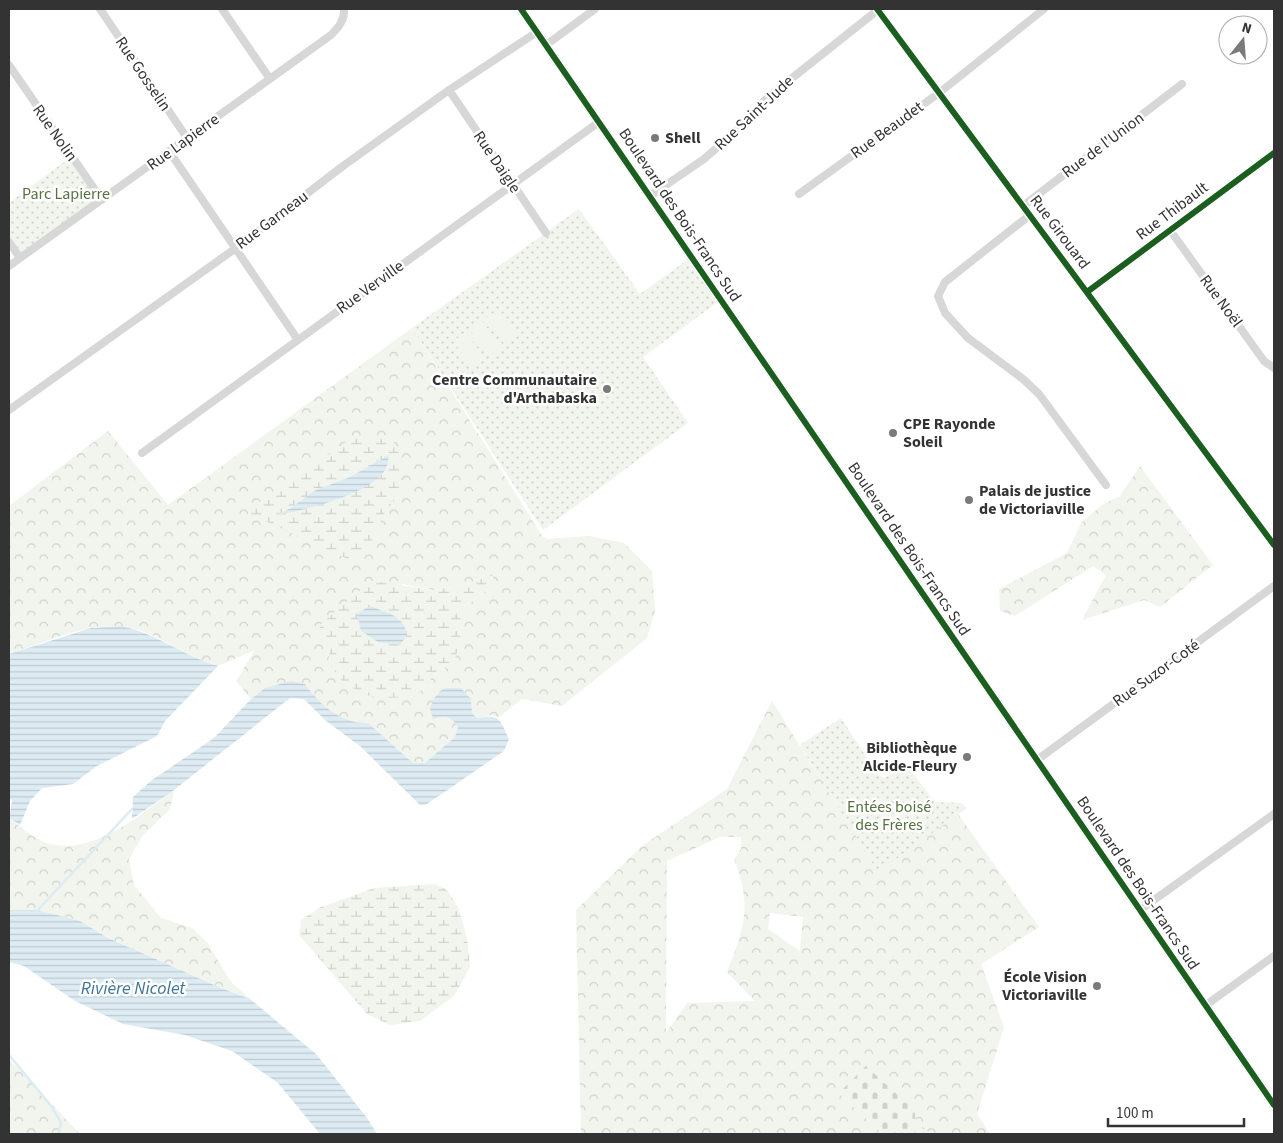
<svg xmlns="http://www.w3.org/2000/svg" width="1283" height="1143" viewBox="0 0 1283 1143" font-family="'Source Sans 3',sans-serif">
<defs>
<pattern id="forest-crowns" width="20" height="18" patternUnits="userSpaceOnUse" patternTransform="scale(1.25)"><rect width="20" height="18" fill="#f1f5ed"/><path d="M2 6a3 3 0 1 1 6 0M12 15a3 3 0 1 1 6 0" fill="none" stroke="#cfd2cc"/></pattern>
<pattern id="wetland-marsh" width="20" height="14" patternUnits="userSpaceOnUse" patternTransform="scale(1.25)"><rect width="20" height="14" fill="#f1f5ed"/><path d="M1 5h8M5 5V1M11 12h8M15 12V8" fill="none" stroke="#cfd2cc"/></pattern>
<pattern id="cemetery-stones" width="16" height="16" patternUnits="userSpaceOnUse" patternTransform="scale(1.25)"><rect width="16" height="16" fill="#f1f5ed"/><path d="M2 7V4a2 2 0 0 1 4 0v3zM10 15v-3a2 2 0 0 1 4 0v3z" fill="#cfd2cc"/></pattern>
<pattern id="park-dots" width="8" height="8" patternUnits="userSpaceOnUse" patternTransform="scale(1.25)"><rect width="8" height="8" fill="#f1f5ed"/><path d="M2 2h.1M6 6h.1" fill="none" stroke="#cfd2cc" stroke-width="1.8" stroke-linecap="round"/></pattern>
<pattern id="water-rules" width="6" height="5" patternUnits="userSpaceOnUse" patternTransform="scale(1.25)"><rect width="6" height="5" fill="#ddebf3"/><path d="M0 2.5h6" fill="none" stroke="#becad1"/></pattern>
</defs>
<rect width="100%" height="100%" fill="#fff"/>
<path fill="url(#forest-crowns)" fill-rule="evenodd" d="M412 328 542 536 547 539 589 536 624 543 652 571 655 611 647 638 562 706 522 699 498 718 492 715 477 718 472 713 471 699 433 719C446 716 451 717 458 727L455 737 425 763H413L368 724C341 724 319 704 305 684 284 680 268 686 251 699L236 681 255 650 218 666C191 658 168 641 142 631 100 615 49 642 9 654V506L108 431 168 505ZM400 493 384 514 366 552 250 504 264 501ZM493 574V586L461 609 460 646 453 662 432 677 415 697 330 665 329 648 402 584 434 590 466 585Z
M1140 466 1213 565 1160 607 1144 600 1082 620 1106 575 1093 566 1015 616 1000 611 999 589 1067 553 1081 523 1102 505 1120 496Z
M772 701 878 871 958 814 1039 927 981 964 1004 1027 977 1114 990 1134H930L915 1119 839 1093 883 1134H581L576 910 643 845 727 789ZM720 837H741V849L734 859C752 906 745 926 727 972L755 1001 687 1003 666 1033 667 861ZM770 913 803 917 800 951 768 929Z
M174 790 170 809 143 835 129 859 134 885 161 918 192 928 207 942 231 982 250 999 221 988 108 938 80 921 38 910H9V818C20 826 34 839 47 843 92 857 140 815 174 790Z
M9 1059 80 1134H9Z"/>
<path fill="url(#wetland-marsh)" fill-rule="evenodd" d="M353 437 392 439 399 453 402 479 400 493 384 514 366 553 350 560 250 514V504L264 501ZM388 455 386 470 279 514 289 509 316 490 350 477Z
M493 574V586L461 609 460 646 453 662 432 677 415 697 374 698 344 684 330 665 329 648 318 634 321 624 371 581 434 590 466 585Z
M435 884 447 890 458 907 467 938 470 967 454 996 420 1021 390 1025 367 1014 299 935 301 920 319 908 374 888Z"/>
<path fill="url(#cemetery-stones)" d="M866 1066 915 1111V1119L930 1134H883L839 1093Z"/>
<path fill="url(#park-dots)" d="M72 156 102 200 20 258 9 242V203Z
M579 209 640 294 690 258 719 301 643 357 688 423 543 530 412 328Z
M841 718 878 775 884 778 907 766 935 802 961 803 967 808 878 872 800 745Z"/>
<path fill="#f1f5ed" d="M499 309 518 336 505 345 486 318Z
M482 321 502 347 489 356 470 330Z
M466 332 485 359 473 368 453 341Z"/>
<path fill="url(#water-rules)" d="M389 455C388 459 388 466 385 470 371 494 303 511 276 515L289 509 316 490 350 477Z
M370 606C387 613 404 615 407 635L400 645 378 642 361 631 357 614Z
M121 626C156 633 184 656 218 666L165 721 157 736 97 766 73 784 42 788 30 801 20 825 9 818 12 801 9 797V654L91 628Z
M291 681 305 684C319 704 341 724 368 723L413 763H425L455 737 458 727C451 716 445 716 433 719L430 708 435 697 445 688H461L471 699 472 713 477 718C501 714 499 719 509 739L504 751 427 804 420 805 360 746 326 721 304 699 290 698 174 790 132 819 133 797 152 780 214 738 251 699 265 688Z
M9 910H38L80 921 108 938 221 988 250 999 316 1054 367 1118 377 1134H320L278 1083 232 1051 185 1035 123 1024 75 1001 24 966 9 962Z"/>
<g fill="none" stroke-linecap="round" stroke-linejoin="round">
<path stroke="#ddebf3" stroke-width="2.5" d="M36 912 132 809
M9 1055 52 1107 61 1123 58 1134"/>
<path stroke="#d7d7d7" stroke-width="8" d="M100 9 187 138
M222 9 270 79
M877 9 1274 545
M546 45 595 9
M9 65 102 200
M449 90 546 233
M169 151 298 340
M799 194 939 93 1044 9
M650 196 704 159 735 132 767 98 879 9
M1023 206 1182 84
M1030 215 945 282 938 296 945 313 968 338 1023 379 1039 394 1106 485
M1170 230 1264 361 1274 368
M9 242 20 258
M9 266 331 35C338 28 345 20 344 9
M1087 292 1274 153
M9 410 236 248 343 166 449 90 537 32
M142 453 599 122
M1037 760 1274 586
M1140 910 1274 814
M1206 1005 1274 956"/>
<path stroke="#d7d7d7" stroke-width="9" d="M521 9 1274 1105"/>
<g stroke="#fff" stroke-width="9">
<path id="cycleway" d="M521 9 1274 1105
M877 9 1274 545
M1087 292 1274 153"/>
</g>
<use href="#cycleway" stroke="#1b5e20" stroke-width="6"/>
</g>
<g fill="#7a7a7a" stroke="#fff" stroke-width="2">
<circle cx="655" cy="138" r="5"/>
<circle cx="607" cy="389" r="5"/>
<circle cx="893" cy="433" r="5"/>
<circle cx="969" cy="500" r="5"/>
<circle cx="967" cy="757" r="5"/>
<circle cx="1097" cy="986" r="5"/>
</g>
<g text-anchor="middle" dominant-baseline="central" stroke-width="5" stroke-linejoin="round" paint-order="stroke">
<g font-size="16" fill="#333" stroke="#fff">
<text transform="translate(143 74) rotate(56)">Rue Gosselin</text>
<text transform="translate(754 113) rotate(-43)">Rue Saint-Jude</text>
<text transform="translate(887 130) rotate(-36)">Rue Beaudet</text>
<text transform="translate(55 133) rotate(55)">Rue Nolin</text>
<text transform="translate(183 142) rotate(-36)">Rue Lapierre</text>
<text transform="translate(1103 145) rotate(-37)">Rue de l'Union</text>
<text transform="translate(497 162) rotate(56)">Rue Daigle</text>
<text transform="translate(1172 211) rotate(-37)">Rue Thibault</text>
<text transform="translate(680 215) rotate(56)">Boulevard des Bois-Francs Sud</text>
<text transform="translate(272 220) rotate(-37)">Rue Garneau</text>
<text transform="translate(1060 232) rotate(53)">Rue Girouard</text>
<text transform="translate(370 287) rotate(-36)">Rue Verville</text>
<text transform="translate(1221 301) rotate(54)">Rue Noël</text>
<text transform="translate(909 549) rotate(56)">Boulevard des Bois-Francs Sud</text>
<text transform="translate(1156 673) rotate(-36)">Rue Suzor-Coté</text>
<text transform="translate(1138 883) rotate(56)">Boulevard des Bois-Francs Sud</text>
</g>
<g font-size="16" font-weight="bold" fill="#333" stroke="#fff" text-anchor="start">
<text x="665" y="138">Shell</text>
<text x="597" y="380" text-anchor="end">Centre Communautaire<tspan x="597" dy="18">d'Arthabaska</tspan></text>
<text x="903" y="424">CPE Rayonde<tspan x="903" dy="18">Soleil</tspan></text>
<text x="979" y="491">Palais de justice<tspan x="979" dy="18">de Victoriaville</tspan></text>
<text x="957" y="748" text-anchor="end">Bibliothèque<tspan x="957" dy="18">Alcide-Fleury</tspan></text>
<text x="1087" y="977" text-anchor="end">École Vision<tspan x="1087" dy="18">Victoriaville</tspan></text>
</g>
<g font-size="16" fill="#56703f" stroke="#fff">
<text x="66" y="194">Parc Lapierre</text>
<text x="889" y="807">Entées boisé<tspan x="889" dy="18">des Frères</tspan></text>
</g>
<g font-size="18" font-style="italic" fill="#3f7597" stroke="#fff">
<text x="133" y="988">Rivière Nicolet</text>
</g>
</g>
<rect width="1283" height="1143" fill="none" stroke="#333333" stroke-width="20"/>
<g transform="translate(1243 40) rotate(17)"><circle r="24" fill="#ffffff" stroke="#adadad"/>
<path d="M0-4L9 19L0 12L-9 19Z" fill="#7a7a7a"/>
<text y="-8" font-size="14" font-weight="bold" text-anchor="middle" fill="#333333">N</text>
</g>
<path d="M1108 1118v8h136v-8" fill="none" stroke="#333333" stroke-width="2.5"/>
<text x="1116" y="1118" font-size="15" fill="#333333" stroke="#ffffff" stroke-width="4" paint-order="stroke">100 m</text>
</svg>
